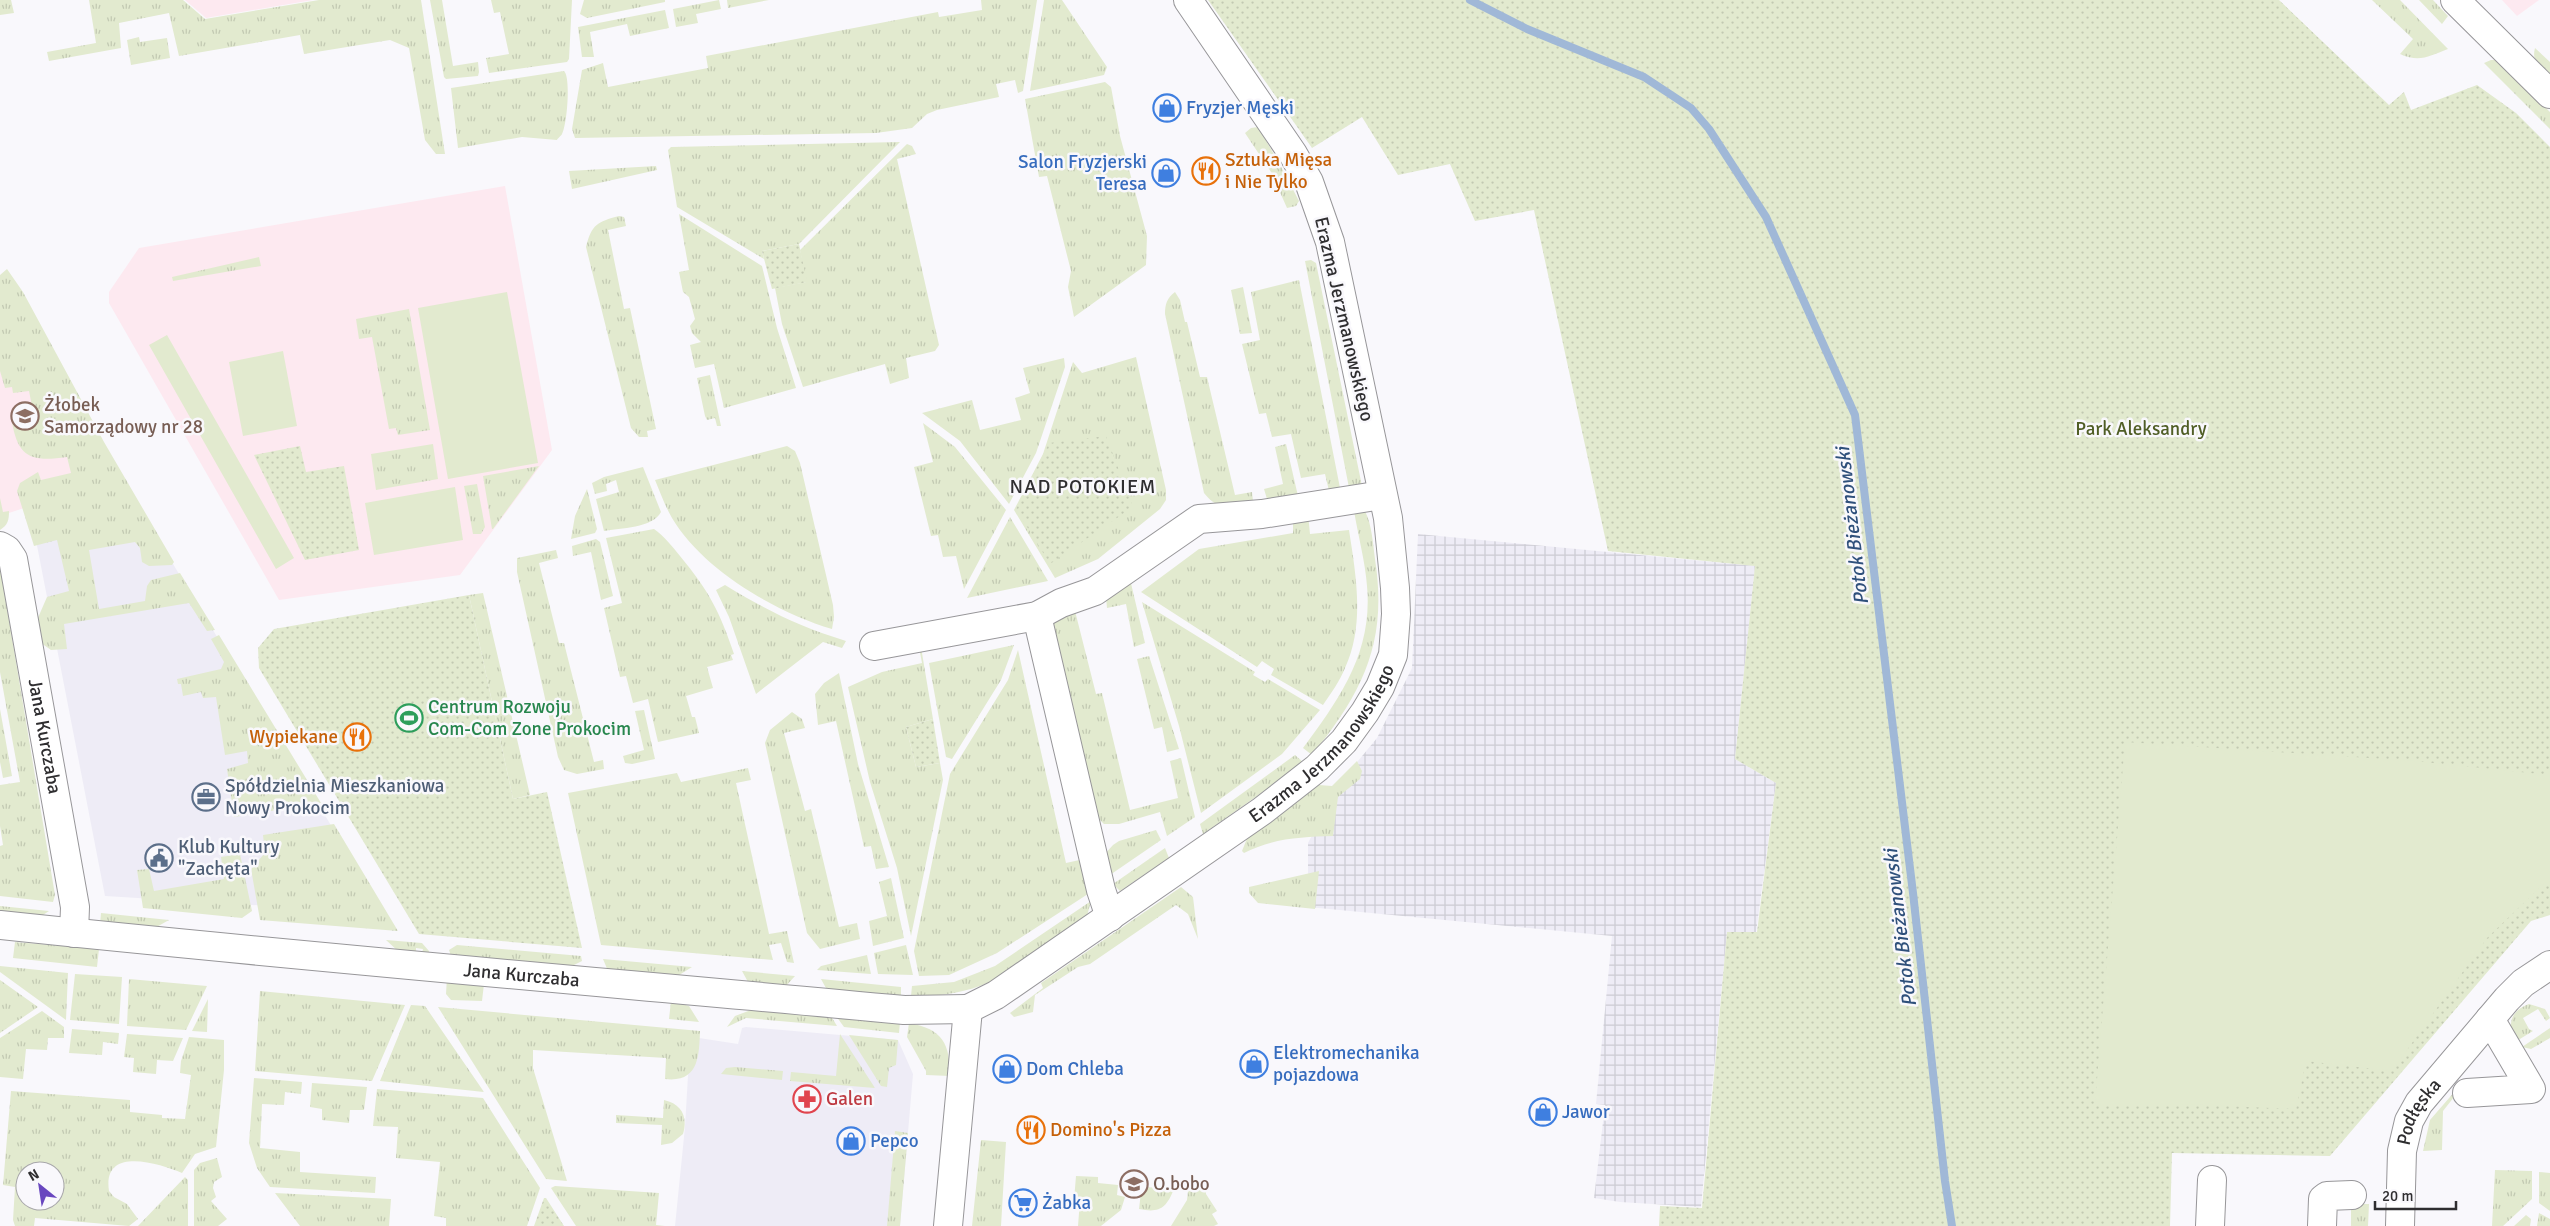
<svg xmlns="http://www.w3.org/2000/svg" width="2550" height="1226" viewBox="0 0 2550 1226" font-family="Signika,sans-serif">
<defs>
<pattern id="industrial-grid" width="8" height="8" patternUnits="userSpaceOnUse" patternTransform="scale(1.25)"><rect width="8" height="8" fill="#eeecf6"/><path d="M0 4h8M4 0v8" fill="none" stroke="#cccbd3"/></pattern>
<pattern id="grass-tufts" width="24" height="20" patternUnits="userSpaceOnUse" patternTransform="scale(1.25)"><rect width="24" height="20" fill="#e2eacf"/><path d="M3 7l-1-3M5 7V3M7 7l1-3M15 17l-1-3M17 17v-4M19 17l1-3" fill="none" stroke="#c2c9b2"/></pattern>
<pattern id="park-dots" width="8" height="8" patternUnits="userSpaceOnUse" patternTransform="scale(1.25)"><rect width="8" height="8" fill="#e2eacf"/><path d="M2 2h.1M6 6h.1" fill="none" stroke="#c2c9b2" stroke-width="1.8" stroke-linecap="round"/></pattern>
</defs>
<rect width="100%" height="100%" fill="#f9f8fc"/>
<path fill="#eeecf6" d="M138 506 384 913 105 896 34 530Z
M746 1027 898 1040 913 1074 900 1226H675L685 1127 690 1041 699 1038 738 1044 742 1028Z"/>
<path fill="url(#industrial-grid)" d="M1418 534 1755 566 1735 759 1776 783 1756 933 1727 932 1701 1207 1620 1202 1594 1198 1605 1105 1596 1104 1612 936 1308 907V843L1339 784 1377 738 1412 668Z"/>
<path fill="#fde9f0" d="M185 0H313L206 18Z
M2502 0H2539L2517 16Z
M505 186 552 450 460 575 279 600 109 303V292L139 248Z
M0 329 97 502 24 508 0 516Z"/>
<path fill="url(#grass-tufts)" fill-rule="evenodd" d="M0 0H11L14 13 0 15Z
M89 0H183L205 19 319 0H421L445 154H436L425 140 409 48 390 40 304 54 300 35 179 56 169 13 119 23 121 48 49 61 47 52 96 43Z
M430 0H442L453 66 478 62 479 72 478 76 446 79 444 77Z
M491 0H572L569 59 567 62 489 73 486 58 509 54 500 12 494 13Z
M584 0H665V2L587 18 580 14Z
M719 0 721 9 696 14 698 23 676 27 673 9Z
M727 0H769L728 8Z
M981 0H1037L1023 91 1018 93 1015 80 996 84 999 97 937 110 927 114 912 128 876 133 575 138 572 129 582 70 603 63 608 87 708 68 706 56 938 12 939 17 982 10Z
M1044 0H1062L1107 67 1104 75 1030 91Z
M2372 0H2400L2448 49C2429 56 2420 63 2400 54L2413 39Z
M2419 0H2433L2448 16 2442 24Z
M665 10 669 28 630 36 627 24 590 32 594 57H582L578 27Z
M139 37 140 42 167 38 170 58 131 65 127 40Z
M2535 48 2550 62V77C2541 68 2531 62 2535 48Z
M2491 60H2497L2502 64 2550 112V129L2484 63Z
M564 71C571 77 567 125 562 134 562 135 557 139 557 140L522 137 458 148 451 88Z
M1105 82 1111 87 1120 136 1147 236 1146 265 1074 317 1068 287 1071 271 1047 176 1039 177 1025 99Z
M1258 127 1278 161 1299 201 1296 206 1287 208 1271 172 1245 133 1251 128Z
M900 142 799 244 762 251 764 259 677 207 668 150 671 147Z
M907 144 912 146 916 154 897 159 939 345 935 351 906 358 909 378 890 384 885 364 803 387 782 324 775 288 806 282 800 250Z
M656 166 657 170 572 189 569 171Z
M679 214 762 266 777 328 796 388 724 408 714 364 695 368 690 345 701 342 692 333 690 326 695 319 689 297 683 292 679 272 689 270Z
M619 216 624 217 626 226 608 230 624 309 630 308 656 429 647 431 648 437H639L631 428 586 247C592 224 597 222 619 216Z
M259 257 261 266 173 281 172 277Z
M1311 260 1316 263 1362 486 1350 493 1305 261Z
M7 269 23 292 104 442 174 562 172 565 149 566 142 562 140 548 135 542 89 550 99 609 145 601 147 586 151 580 180 573 215 630 207 631 189 603 64 624 67 649 51 650 41 643 37 620 47 597 69 591 57 540 34 546 17 491 20 483 38 472 41 480 71 473 67 457C32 462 18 458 12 422L34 416 29 391 13 393 12 387 5 388 0 371V275Z
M1299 280 1341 493 1330 495 1325 474 1301 478 1291 434 1272 437 1266 413 1259 414 1242 344 1260 340 1251 292Z
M1243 287 1252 333 1240 334 1231 290Z
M1175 292 1180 300 1185 322H1187L1200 377H1207L1235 495 1252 492 1253 501C1231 506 1220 513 1204 493L1165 314C1165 304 1167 298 1175 292Z
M409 309 430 430 398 435 396 428 389 429 372 337 359 339 356 319Z
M1136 357 1166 490V500L1160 509 1098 559 1055 578 1014 510 1043 454 1073 362 1082 373Z
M1064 358 1065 367 1036 453 1009 504 960 441 922 413 972 400 980 430 1021 420 1015 398 1030 393 1023 368Z
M710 375 721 426H717L715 418 707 420 705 416 697 378Z
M923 423 955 447 1006 510 964 589 956 556 943 557 938 535 931 536 914 467 933 462Z
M433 444 438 479 376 490 371 454Z
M1286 444 1298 496 1267 499 1264 489 1283 484 1275 447Z
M787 446 795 451 800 463 833 605 834 617 832 629C775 612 703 570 672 518 665 506 660 492 655 480Z
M539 466 493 529H492L483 476Z
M643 467 661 512C653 528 620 528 604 531L596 499 619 492 616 480 606 484 607 491 595 494 592 483 604 477Z
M477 484 485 527 481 534H473L464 486Z
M587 489 597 529 595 533 571 539 575 516Z
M0 498 3 512 9 511C9 520 8 525 0 530Z
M1354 511H1365C1372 525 1373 544 1375 559 1388 642 1363 692 1312 755L1303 748C1340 698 1373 652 1367 586 1365 561 1358 535 1354 511Z
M1308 514 1310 534 1349 530C1356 576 1365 624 1345 668 1340 681 1331 693 1323 705L1271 675 1274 669 1262 661 1257 667 1141 592 1199 549 1293 533V516Z
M1010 517 1048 581 967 598Z
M654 529C664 536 672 546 680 556 709 591 720 612 734 654L731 655 733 660 707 667 713 688 686 696 692 717H695L699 733 658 742 648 699 633 703 626 676 620 677 604 608 622 603 606 538Z
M596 539 600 542 613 596 601 600 591 552 573 556 572 546Z
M556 550 558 558 539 563 559 643H564L594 762 603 760 604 769 577 774 564 770 558 757 517 572V558Z
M0 566 55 895 53 902 0 896V846L3 845 0 826V785L20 782 0 672Z
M1130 579 1145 643 1134 647 1126 604 1107 608 1106 597Z
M725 585C768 611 798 626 846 641L842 648 823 642 756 694 729 617 716 590Z
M483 593 530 795 513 799 469 595Z
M1142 602 1255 672 1253 675 1265 682 1268 679 1320 710 1282 754 1201 813 1179 726Z
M1074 607 1096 694 1102 693 1130 810 1178 798 1170 761 1181 758 1195 817 1167 836 1160 812 1119 824H1104L1097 817 1052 635 1054 621Z
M219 635 321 803 234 817 227 769 248 763 247 751 225 755 216 697 203 698 201 692 183 696 181 684H178L177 679 221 669 224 662 211 639Z
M1014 645 1001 680 952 759 946 757 929 663Z
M919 647H921L933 719 906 727 916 767 940 763 943 780 911 936 897 868 870 782 848 687 882 672 922 663Z
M1018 650 1066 863 1084 859 1091 892 997 953 949 975 919 976 914 951 950 774 1008 680Z
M1149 656 1179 749 1167 752 1162 727 1154 729 1137 659Z
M839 673 858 764 889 867 876 869 871 846 864 847 836 721 818 725 815 694 824 683Z
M0 709 12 776 3 778 0 762Z
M644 710 655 759 632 764 625 763 623 756 644 750 635 711Z
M792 712 802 719 805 728 784 733 805 811 811 809 839 927 857 923 860 939 820 949 807 933 765 743 770 730Z
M1295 755 1304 763 1203 834 1200 824Z
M1357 761 1362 771 1360 779 1338 797 1333 836C1302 837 1273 838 1244 853L1242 851 1248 836 1319 785 1332 786Z
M748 768 751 780 736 783 769 934 787 931 794 963 787 962 781 943 769 945 773 960 601 945 568 793 677 773 681 782Z
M334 824 398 931 260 920 251 869 265 853 263 835Z
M1156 830 1161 840 1107 877 1103 856 1113 845 1119 841Z
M1165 848 1169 858 1120 891 1113 884Z
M240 854 252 911 242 918 143 908 137 870 149 869 154 891 224 879 221 857Z
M1319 871 1315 909 1258 903 1249 893V887Z
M891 878 904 938 873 946 869 921 887 916 879 882Z
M1181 887 1193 897 1198 939 1188 914 1176 905 1090 964 1078 967 1035 995 1033 1012 1014 1017 1010 1013 1043 988 1041 983Z
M1091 901 1087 916 990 982C964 993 939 997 911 996L912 986 954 982 995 966Z
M0 906 49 911 40 917 0 914Z
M101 913 169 920 153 929 100 924Z
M386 940 422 943 429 951V955L422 953 423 949 416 948V953L399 952Z
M15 942 99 949 97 967 13 958Z
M457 945 581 956 582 961 570 967 451 956 449 950Z
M906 945 913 975 878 974 874 953Z
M867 955 871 974 817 970 821 966Z
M603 959 692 967 676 977 608 971Z
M0 966 68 973 66 1020 0 972Z
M742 971 795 976 785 987 753 984 748 982Z
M75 974 122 977 119 1024 70 1020Z
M447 977 484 984 482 1001 451 1000 446 994Z
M129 979 207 986 186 1030 127 1026Z
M821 979 901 987V996L827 990Z
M0 980 38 1007 0 1033Z
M260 991 405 1005 372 1081 255 1071Z
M208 999 207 1032 192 1031Z
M671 1001 689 1006 699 1022 669 1019Z
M2529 1004 2545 1009 2550 1018 2546 1021 2538 1009 2523 1018 2529 1029 2533 1031 2515 1042C2507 1025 2510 1011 2529 1004Z
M411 1005 425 1006 484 1092 380 1081Z
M438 1007 700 1031C699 1056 699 1083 665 1079L666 1058 533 1050V1068L567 1181 546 1179Z
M751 1010 831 1016 837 1026 746 1018 727 1027 735 1016Z
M42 1011 64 1027V1038H48L47 1050 26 1049 23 1079 0 1077V1038Z
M836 1016 900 1022 899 1033 844 1027Z
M909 1023C943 1029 950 1044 950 1076L926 1075V1071L907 1037Z
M2550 1028V1038L2531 1049 2522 1047Z
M72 1029 119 1033 118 1044 103 1042 102 1055 69 1053Z
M127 1034 183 1038 173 1061 157 1060 156 1074 133 1072 134 1058 124 1057Z
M840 1034 875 1088 790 1081 791 1072 836 1076Z
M849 1035 898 1040 896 1065 889 1068 887 1087 881 1086Z
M189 1037 224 1040V1070L216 1147 195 1154 182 1173C160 1164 102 1145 109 1191L114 1197 127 1204 138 1219 129 1226 35 1218 34 1226H15L13 1220 15 1187 3 1185 11 1091 130 1100V1112L162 1115V1118L185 1119 191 1075 180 1073 181 1061ZM25 1171H55V1201H25Z
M735 1067 783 1071 782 1080 721 1074 726 1068Z
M254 1078 302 1082 301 1094 285 1092 284 1105 262 1104 260 1148 300 1152V1172L376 1177 375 1193 270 1187 257 1168 249 1143Z
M312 1083 367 1087 364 1110H350L349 1123 322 1120V1109L310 1107Z
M377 1089 483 1098 540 1188 527 1226H446V1218L434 1216 440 1162 396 1158 398 1127 373 1126Z
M2456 1090 2458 1092 2443 1111 2442 1150 2423 1151 2430 1120Z
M664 1100C682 1104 688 1117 683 1134L672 1143 661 1145 662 1125 616 1123V1115L663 1118Z
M895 1131 908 1133 900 1226H887Z
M981 1140 1006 1142 1001 1226H972Z
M217 1158 222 1177 214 1182 213 1188 216 1197 211 1201 227 1219 218 1226H194V1170L200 1163Z
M2495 1170 2532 1171V1199L2503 1226H2492Z
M2539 1172 2550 1173V1211L2539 1203Z
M1076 1176 1098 1177V1183L1118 1185 1117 1195 1125 1197 1121 1210 1101 1226H1078L1080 1200H1074Z
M185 1177 188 1180V1226H138Z
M555 1186 659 1193 656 1225 665 1226H576L551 1188Z
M1145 1187 1174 1189C1166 1209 1159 1213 1139 1209L1141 1192H1144Z
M1193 1187 1206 1188V1194L1217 1211 1212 1214 1218 1224 1214 1226H1171L1187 1200 1188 1191 1193 1190Z
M275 1193 391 1199 389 1226H300Z
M2351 1204H2369L2368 1226H2351Z
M2539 1213 2550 1219V1226H2537Z
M2526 1215 2531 1219 2530 1226H2514Z"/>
<path fill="url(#park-dots)" d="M1208 0H2279L2389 105 2404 92 2411 110 2477 85 2516 113 2550 147V915L2531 921 2330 1156 2172 1153 2170 1226H1659L1660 1206 1702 1208 1727 932H1757L1776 783 1735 759 1755 566 1608 551 1534 210 1475 221 1450 164 1398 175 1362 117 1312 148Z
M799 244 807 282 772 289 762 251Z
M1106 436 1133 507 1050 564 1016 509 1049 443Z
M300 446 306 472 344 466 359 550 305 560 254 455Z
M469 595 513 799 547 792 582 948 419 934 259 668 258 648 274 629Z
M933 719 940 763 916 767 906 727Z
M544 1198H546L564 1226H534Z"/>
<path fill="#e2eacf" d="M507 292 538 463 448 479 418 308Z
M167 335 294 558 276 569 149 345Z
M283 351 297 426 243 436 229 362Z
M455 487 463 540 374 555 365 503Z
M2125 742 2414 761 2550 775V878L2487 938 2392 1071 2306 1061 2296 1109 2181 1104H2095Z"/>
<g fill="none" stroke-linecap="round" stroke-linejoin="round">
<path stroke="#a0b8d7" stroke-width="8" d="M1470 0 1527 29 1644 77 1691 108 1709 129 1766 217 1855 415 1913 893 1945 1181 1952 1226"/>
<g stroke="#979699" stroke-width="30">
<g id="minor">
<path d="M2455 0 2550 94"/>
<path id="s1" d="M0 546 7 550 13 559 75 907 74 933"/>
<path d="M1037 616 1101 890 1110 917"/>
<path d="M874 646 1037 616 1061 603 1095 591 1199 519 1262 514 1382 495"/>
<path id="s2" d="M0 925C301 957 603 982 904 1010L968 1009"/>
<path d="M2467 1093 2531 1089 2490 1019"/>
<path id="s3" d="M948 1226 968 1009 996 995 1262 811 1317 768 1344 741 1365 712 1380 687 1393 655 1396 614 1395 588 1388 518 1330 242 1309 182 1293 154 1188 0"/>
<path d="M2210 1226 2212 1180"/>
<path d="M2322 1226 2323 1199 2327 1196 2352 1195"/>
<path id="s4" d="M2400 1226 2402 1151 2409 1121 2419 1103 2507 999 2523 983 2550 965"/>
</g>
</g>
<use href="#minor" stroke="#fff" stroke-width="28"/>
</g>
<defs>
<g id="shop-ring" transform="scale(1.4375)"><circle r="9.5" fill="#f9f8fc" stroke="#3f7fe0" stroke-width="1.5"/><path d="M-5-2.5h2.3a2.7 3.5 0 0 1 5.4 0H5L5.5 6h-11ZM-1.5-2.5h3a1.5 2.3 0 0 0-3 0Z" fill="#3f7fe0"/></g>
<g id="restaurant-ring" transform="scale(1.4375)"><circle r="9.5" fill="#f9f8fc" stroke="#e8710a" stroke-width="1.5"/><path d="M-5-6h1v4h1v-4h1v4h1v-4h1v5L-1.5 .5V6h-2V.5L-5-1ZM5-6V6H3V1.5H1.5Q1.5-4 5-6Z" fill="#e8710a"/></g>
<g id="school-ring" transform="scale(1.4375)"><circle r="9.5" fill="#f9f8fc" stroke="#8d6e63" stroke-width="1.5"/><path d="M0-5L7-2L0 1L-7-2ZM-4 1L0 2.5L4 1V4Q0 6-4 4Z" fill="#8d6e63"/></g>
<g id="stadium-ring" transform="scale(1.4375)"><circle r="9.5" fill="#f9f8fc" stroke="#2e9e5b" stroke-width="1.5"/><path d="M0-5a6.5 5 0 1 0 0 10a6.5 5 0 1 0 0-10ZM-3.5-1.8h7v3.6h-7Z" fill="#2e9e5b"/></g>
<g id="office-ring" transform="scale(1.4375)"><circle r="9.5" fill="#f9f8fc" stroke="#5c6f8a" stroke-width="1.5"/><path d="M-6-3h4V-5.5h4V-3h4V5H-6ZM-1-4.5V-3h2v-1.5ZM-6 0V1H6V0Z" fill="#5c6f8a"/></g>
<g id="civic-ring" transform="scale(1.4375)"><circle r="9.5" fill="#f9f8fc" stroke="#5c6f8a" stroke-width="1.5"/><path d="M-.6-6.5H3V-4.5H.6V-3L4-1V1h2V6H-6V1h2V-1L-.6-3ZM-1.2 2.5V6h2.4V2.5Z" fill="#5c6f8a"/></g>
<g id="pharmacy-ring" transform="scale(1.4375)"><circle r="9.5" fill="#f9f8fc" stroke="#e0444e" stroke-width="1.5"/><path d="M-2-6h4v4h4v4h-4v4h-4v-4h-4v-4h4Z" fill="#e0444e"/></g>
<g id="supermarket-ring" transform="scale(1.4375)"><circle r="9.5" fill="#f9f8fc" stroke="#3f7fe0" stroke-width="1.5"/><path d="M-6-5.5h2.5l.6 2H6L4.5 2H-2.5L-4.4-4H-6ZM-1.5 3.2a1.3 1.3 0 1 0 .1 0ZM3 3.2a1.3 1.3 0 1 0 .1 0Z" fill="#3f7fe0"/></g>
</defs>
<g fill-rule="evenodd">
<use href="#shop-ring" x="1167" y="108"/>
<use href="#restaurant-ring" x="1206" y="171"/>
<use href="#shop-ring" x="1166" y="173"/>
<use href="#school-ring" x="25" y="416"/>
<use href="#stadium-ring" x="409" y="718"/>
<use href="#restaurant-ring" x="357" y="737"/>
<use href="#office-ring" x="206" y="797"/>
<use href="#civic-ring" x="159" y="858"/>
<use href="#shop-ring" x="1254" y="1064"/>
<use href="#shop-ring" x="1007" y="1069"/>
<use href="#pharmacy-ring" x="807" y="1099"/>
<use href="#shop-ring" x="1543" y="1112"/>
<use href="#restaurant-ring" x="1031" y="1130"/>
<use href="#shop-ring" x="851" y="1141"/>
<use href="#school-ring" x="1134" y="1184"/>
<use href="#supermarket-ring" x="1023" y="1203"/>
</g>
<g text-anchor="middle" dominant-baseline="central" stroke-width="5" stroke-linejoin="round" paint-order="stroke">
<g font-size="19" fill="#366cbe" stroke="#f9f8fc" text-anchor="start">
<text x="1186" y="108">Fryzjer Męski</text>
<text x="1147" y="162" text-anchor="end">Salon Fryzjerski<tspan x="1147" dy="22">Teresa</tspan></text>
<text x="1273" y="1053">Elektromechanika<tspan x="1273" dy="22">pojazdowa</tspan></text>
<text x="1026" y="1069">Dom Chleba</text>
<text x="1562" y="1112">Jawor</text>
<text x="870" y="1141">Pepco</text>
<text x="1042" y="1203">Żabka</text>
</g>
<g font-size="19" fill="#c56008" stroke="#f9f8fc" text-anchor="start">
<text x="1225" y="160">Sztuka Mięsa<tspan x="1225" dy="22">i Nie Tylko</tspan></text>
<text x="338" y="737" text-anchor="end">Wypiekane</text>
<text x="1050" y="1130">Domino's Pizza</text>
</g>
<g font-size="19" fill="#2f2e30" stroke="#f9f8fc">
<text transform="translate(1344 319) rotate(77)">Erazma Jerzmanowskiego</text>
<text stroke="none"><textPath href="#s1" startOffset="199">Jana Kurczaba</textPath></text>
<text stroke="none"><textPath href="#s3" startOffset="664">Erazma Jerzmanowskiego</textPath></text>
<text stroke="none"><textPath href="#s2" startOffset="524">Jana Kurczaba</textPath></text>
<text stroke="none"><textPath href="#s4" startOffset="118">Podłęska</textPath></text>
</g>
<g font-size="19" fill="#785e54" stroke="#f9f8fc" text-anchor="start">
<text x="44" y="405">Żłobek<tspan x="44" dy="22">Samorządowy nr 28</tspan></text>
<text x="1153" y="1184">O.bobo</text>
</g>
<g font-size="19" fill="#505e26" stroke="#f9f8fc">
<text x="2141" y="429">Park Aleksandry</text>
</g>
<g font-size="19" fill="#27864d" stroke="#f9f8fc" text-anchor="start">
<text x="428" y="707">Centrum Rozwoju<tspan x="428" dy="22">Com-Com Zone Prokocim</tspan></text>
</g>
<g font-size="19" fill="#4e5e75" stroke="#f9f8fc" text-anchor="start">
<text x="225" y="786">Spółdzielnia Mieszkaniowa<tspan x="225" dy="22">Nowy Prokocim</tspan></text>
<text x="178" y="847">Klub Kultury<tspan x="178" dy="22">"Zachęta"</tspan></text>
</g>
<g font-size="19" fill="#be3a42" stroke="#f9f8fc" text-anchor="start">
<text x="826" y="1099">Galen</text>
</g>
<g font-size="20" letter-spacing="1" fill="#2f2e30" stroke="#f9f8fc">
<text x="1083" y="486">NAD POTOKIEM</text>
</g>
<g font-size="20" font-style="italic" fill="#2f507b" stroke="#f9f8fc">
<text transform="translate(1852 526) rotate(-97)">Potok Bieżanowski</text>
<text transform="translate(1900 928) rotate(-97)">Potok Bieżanowski</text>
</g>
</g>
<g transform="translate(40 1186) rotate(330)"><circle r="24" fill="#f9f8fc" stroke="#a8a7aa"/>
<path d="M0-4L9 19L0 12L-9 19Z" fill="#6947bf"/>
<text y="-8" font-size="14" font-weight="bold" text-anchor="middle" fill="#2f2e30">N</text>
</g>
<path d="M2375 1201v8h81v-8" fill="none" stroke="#2f2e30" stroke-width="2.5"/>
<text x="2382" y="1201" font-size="15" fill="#2f2e30" stroke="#f9f8fc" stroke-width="4" paint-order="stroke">20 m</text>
</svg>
